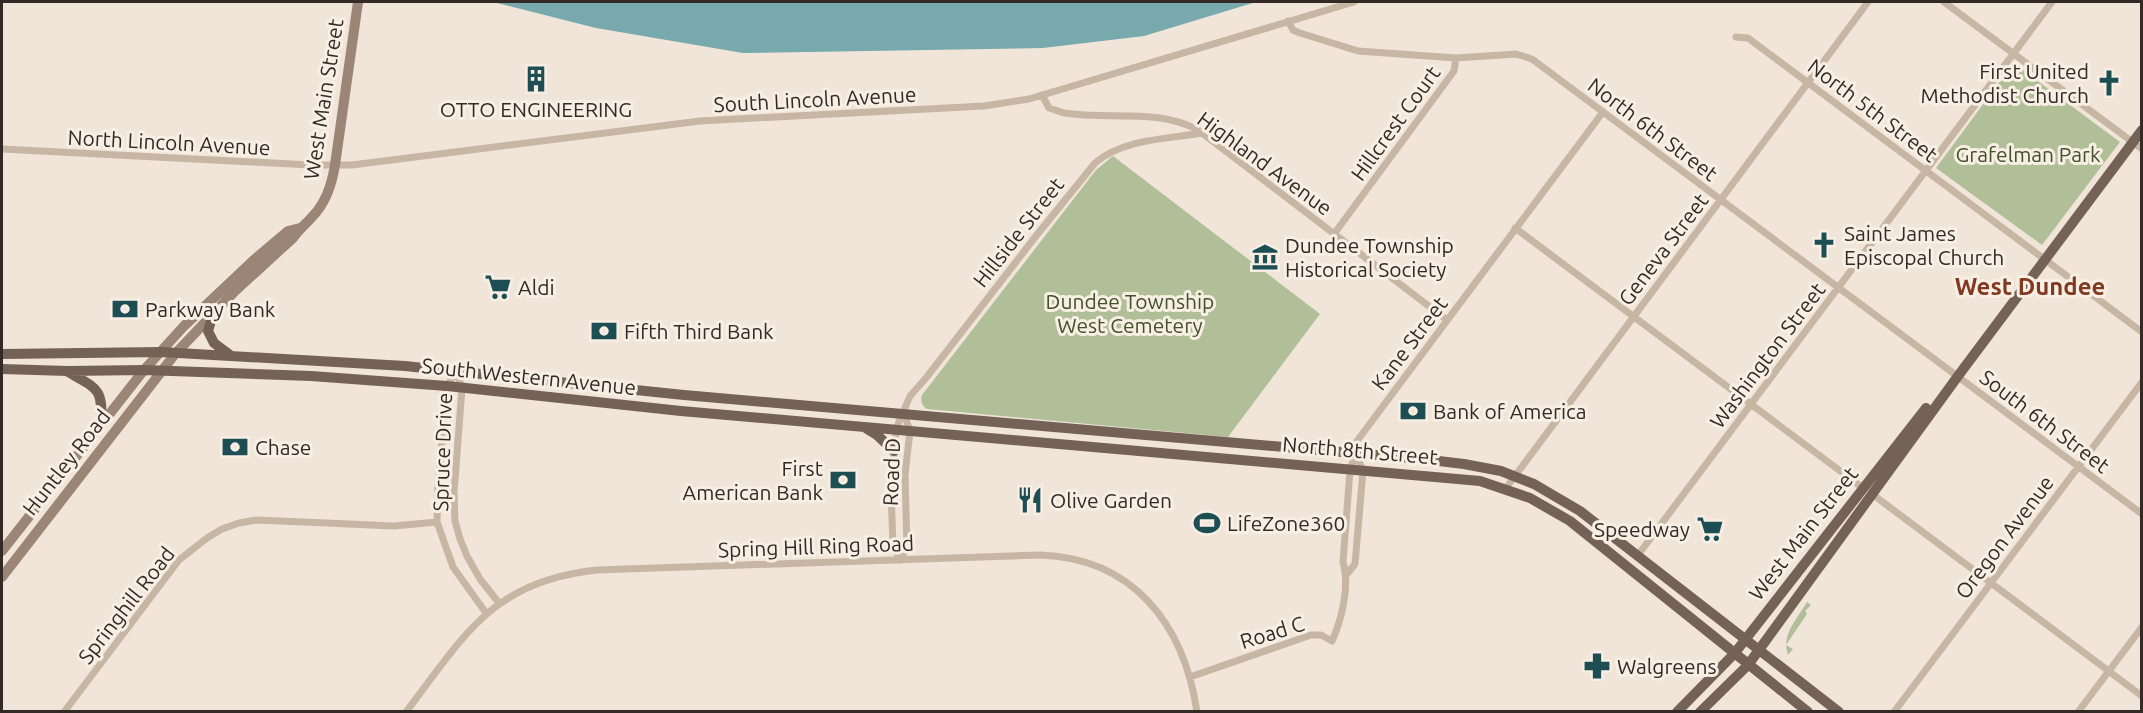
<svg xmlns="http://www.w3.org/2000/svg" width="2143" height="713" viewBox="0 0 2143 713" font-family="Ubuntu,sans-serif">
<rect width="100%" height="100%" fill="#f0e5d8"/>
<path fill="#b1bf98" d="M2015 64 2120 142 2042 245 1936 168 2012 65Z
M1113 156 1320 314 1228 437 927 409C922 406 920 401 922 395L1096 170Z
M1807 602 1811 605 1805 611 1807 614 1786 645 1793 649 1788 655C1782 635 1793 625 1807 602Z"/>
<path fill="#77a9ad" d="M493 2H1256L1144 36 1043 48 743 53 596 28Z"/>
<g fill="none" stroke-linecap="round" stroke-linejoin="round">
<path stroke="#c8b6a4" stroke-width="7" d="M1944 2 2142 149
M1288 21 1293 30 1300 33 1358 51 1456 58 1516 54 1532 59 2142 514
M1736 37 1748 38 2142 332
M1042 95 1049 108 1064 113C1109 120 1157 108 1198 130L1447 320
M2 149 311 165H352L700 121 984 106 1029 99 1354 2
M1515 228 1863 488
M1334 234 1454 71 1456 58
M456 371 447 386 438 487 437 522 453 567 486 613
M456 371 462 388 454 493 455 521 460 539 467 556 480 579 499 603
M1506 488 1868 2
M1872 494 2142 696
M1638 555 2052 2
M900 560 893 546 891 491 896 429 910 396 926 378 1036 236 1095 163C1122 139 1167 139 1202 133
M900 560 907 548 905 475 910 431 904 414
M1347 574 1355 564 1363 471 1356 453 1357 441 1603 112
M1190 677 1311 635H1321L1332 641C1342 619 1350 585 1343 562L1350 470 1356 453
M64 712 179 560 207 538 222 529 239 523 257 520 394 526 437 522
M406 712C465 635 492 581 597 570L1040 555C1133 558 1184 624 1197 712
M1894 712 2142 382
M2078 712 2142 627"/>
<path stroke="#9b8576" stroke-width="10" d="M2 551 144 370 184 326 255 259 288 231 300 228
M2 577 175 354 235 291 293 238C299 229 306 224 312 217 326 203 332 184 335 165L358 2"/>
<path stroke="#756257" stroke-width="10" d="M213 314 208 331 214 343 230 355
M2 354 161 352 405 366 684 395 1422 459 1464 464 1501 471 1534 484 1580 511 1839 712
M2 369 68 371 144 370 311 376 447 386 681 411 1480 481 1530 498 1570 521 1808 712
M68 372C98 389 103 388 101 424
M867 429 877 435 894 451
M1677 712 1734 654 1926 408
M1700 712 1748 665 1958 376 2142 130"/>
</g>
<defs>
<g id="building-bare" transform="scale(2.07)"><path d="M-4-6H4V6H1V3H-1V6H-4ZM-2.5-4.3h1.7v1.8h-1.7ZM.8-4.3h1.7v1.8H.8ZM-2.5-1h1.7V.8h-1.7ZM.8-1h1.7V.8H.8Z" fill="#1c4e54" stroke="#f8efe4" stroke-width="2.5" paint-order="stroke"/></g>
<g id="church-bare" transform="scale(2.07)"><path d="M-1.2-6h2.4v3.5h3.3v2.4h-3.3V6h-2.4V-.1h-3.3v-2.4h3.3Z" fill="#1c4e54" stroke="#f8efe4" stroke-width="2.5" paint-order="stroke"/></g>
<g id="museum-bare" transform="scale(2.07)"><path d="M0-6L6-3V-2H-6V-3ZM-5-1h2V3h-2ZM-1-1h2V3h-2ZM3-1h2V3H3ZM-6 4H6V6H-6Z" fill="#1c4e54" stroke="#f8efe4" stroke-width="2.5" paint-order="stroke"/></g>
<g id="supermarket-bare" transform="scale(2.07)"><path d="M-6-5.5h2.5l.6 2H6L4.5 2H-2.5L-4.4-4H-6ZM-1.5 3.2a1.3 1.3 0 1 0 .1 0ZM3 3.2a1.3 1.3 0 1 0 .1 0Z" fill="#1c4e54" stroke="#f8efe4" stroke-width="2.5" paint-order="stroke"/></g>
<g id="bank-bare" transform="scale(2.07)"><path d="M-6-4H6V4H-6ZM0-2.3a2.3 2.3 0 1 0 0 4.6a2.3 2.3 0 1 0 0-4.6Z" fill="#1c4e54" stroke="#f8efe4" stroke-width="2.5" paint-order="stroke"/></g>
<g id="restaurant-bare" transform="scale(2.07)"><path d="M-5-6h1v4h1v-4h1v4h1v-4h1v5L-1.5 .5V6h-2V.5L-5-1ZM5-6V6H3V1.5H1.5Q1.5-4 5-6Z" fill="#1c4e54" stroke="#f8efe4" stroke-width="2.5" paint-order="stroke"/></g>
<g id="stadium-bare" transform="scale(2.07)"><path d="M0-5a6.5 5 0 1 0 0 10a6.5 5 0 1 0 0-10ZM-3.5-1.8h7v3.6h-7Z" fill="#1c4e54" stroke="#f8efe4" stroke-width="2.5" paint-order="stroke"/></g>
<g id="pharmacy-bare" transform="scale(2.07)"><path d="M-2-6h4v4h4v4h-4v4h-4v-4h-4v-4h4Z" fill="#1c4e54" stroke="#f8efe4" stroke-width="2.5" paint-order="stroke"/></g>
</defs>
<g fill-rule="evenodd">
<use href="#building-bare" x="536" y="79"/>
<use href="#church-bare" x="2109" y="83"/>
<use href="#church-bare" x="1824" y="245"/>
<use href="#museum-bare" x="1265" y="257"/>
<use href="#supermarket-bare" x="498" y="287"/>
<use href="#bank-bare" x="125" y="309"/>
<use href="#bank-bare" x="604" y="331"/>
<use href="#bank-bare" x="1413" y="411"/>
<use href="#bank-bare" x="235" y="447"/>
<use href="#bank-bare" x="843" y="480"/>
<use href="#restaurant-bare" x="1030" y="500"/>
<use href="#stadium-bare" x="1207" y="523"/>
<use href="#supermarket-bare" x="1710" y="529"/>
<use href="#pharmacy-bare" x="1597" y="666"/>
</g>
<g text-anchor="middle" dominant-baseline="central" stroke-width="6" stroke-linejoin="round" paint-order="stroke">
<g font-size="21" fill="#332a26" stroke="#f8efe4" text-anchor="start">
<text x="2089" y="71" text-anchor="end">First United<tspan x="2089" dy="24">Methodist Church</tspan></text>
<text x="536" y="109" text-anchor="middle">OTTO ENGINEERING</text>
<text x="1844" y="233">Saint James<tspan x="1844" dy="24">Episcopal Church</tspan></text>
<text x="1285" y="245">Dundee Township<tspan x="1285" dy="24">Historical Society</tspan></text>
<text x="518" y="287">Aldi</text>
<text x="145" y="309">Parkway Bank</text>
<text x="624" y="331">Fifth Third Bank</text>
<text x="1433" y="411">Bank of America</text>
<text x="255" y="447">Chase</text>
<text x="823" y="468" text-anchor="end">First<tspan x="823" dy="24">American Bank</tspan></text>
<text x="1050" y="500">Olive Garden</text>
<text x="1227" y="523">LifeZone360</text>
<text x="1690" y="529" text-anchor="end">Speedway</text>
<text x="1617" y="666">Walgreens</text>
</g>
<g font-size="21" fill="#332a26" stroke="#f8efe4">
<text transform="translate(323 99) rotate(-81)">West Main Street</text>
<text transform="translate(815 99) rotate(-3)">South Lincoln Avenue</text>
<text transform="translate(1873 110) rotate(37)">North 5th Street</text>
<text transform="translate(1395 123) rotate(-54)">Hillcrest Court</text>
<text transform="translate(1653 129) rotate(37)">North 6th Street</text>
<text transform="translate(169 142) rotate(3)">North Lincoln Avenue</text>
<text transform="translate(1265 163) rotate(36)">Highland Avenue</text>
<text transform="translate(1018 232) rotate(-52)">Hillside Street</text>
<text transform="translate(1663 249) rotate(-53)">Geneva Street</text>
<text transform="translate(1409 343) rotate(-53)">Kane Street</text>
<text transform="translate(1767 355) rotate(-53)">Washington Street</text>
<text transform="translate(529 376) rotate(6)">South Western Avenue</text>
<text transform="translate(2045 421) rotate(37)">South 6th Street</text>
<text transform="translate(1360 450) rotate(5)">North 8th Street</text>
<text transform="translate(442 452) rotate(-88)">Spruce Drive</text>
<text transform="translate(66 462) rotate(-52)">Huntley Road</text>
<text transform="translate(891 472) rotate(-88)">Road D</text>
<text transform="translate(1803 533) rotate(-52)">West Main Street</text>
<text transform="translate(2004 537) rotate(-53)">Oregon Avenue</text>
<text transform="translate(816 546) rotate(-2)">Spring Hill Ring Road</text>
<text transform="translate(126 605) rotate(-52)">Springhill Road</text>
<text transform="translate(1272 632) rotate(-17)">Road C</text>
</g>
<g font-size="21" fill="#41512a" stroke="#f8efe4">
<text x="2028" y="154">Grafelman Park</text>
<text x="1130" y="301">Dundee Township<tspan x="1130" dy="24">West Cemetery</tspan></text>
</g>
<g font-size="24" font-weight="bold" fill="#813a20" stroke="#f8efe4">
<text x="2030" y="286">West Dundee</text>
</g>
</g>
<rect width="2143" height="713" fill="none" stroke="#332a26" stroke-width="6"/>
</svg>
